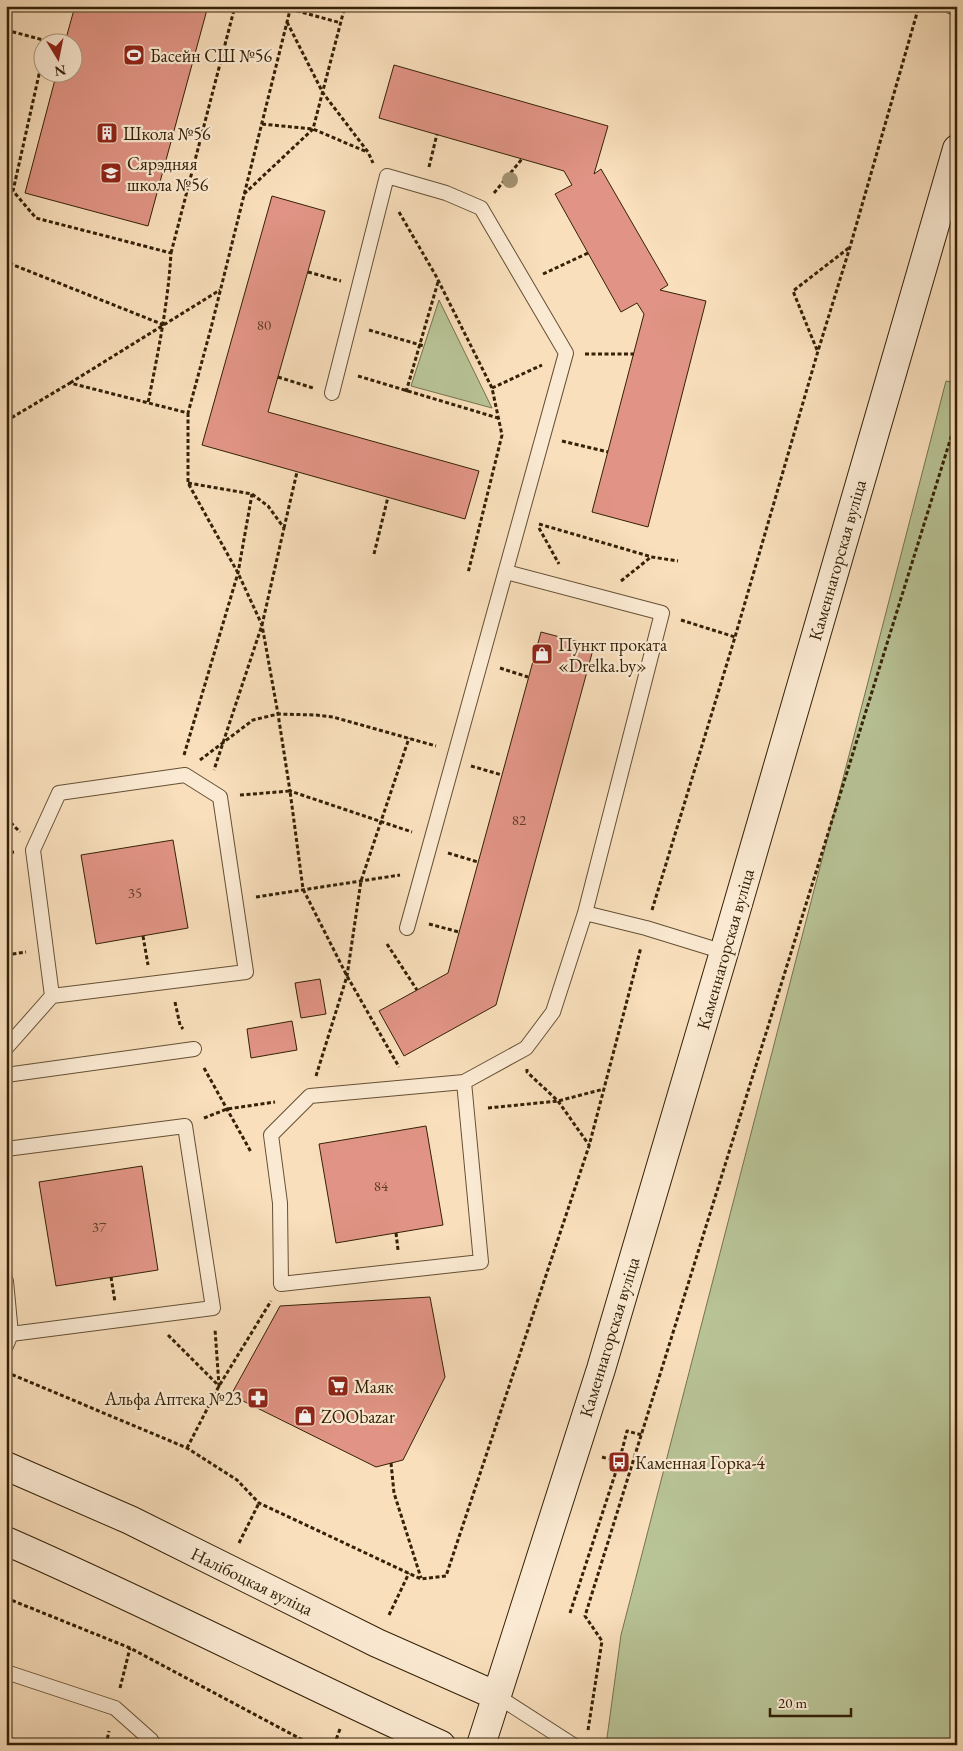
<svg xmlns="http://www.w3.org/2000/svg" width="963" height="1751" viewBox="0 0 963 1751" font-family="'EB Garamond',serif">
<rect width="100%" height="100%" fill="#f9dfbc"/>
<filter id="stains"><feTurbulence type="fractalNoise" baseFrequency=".004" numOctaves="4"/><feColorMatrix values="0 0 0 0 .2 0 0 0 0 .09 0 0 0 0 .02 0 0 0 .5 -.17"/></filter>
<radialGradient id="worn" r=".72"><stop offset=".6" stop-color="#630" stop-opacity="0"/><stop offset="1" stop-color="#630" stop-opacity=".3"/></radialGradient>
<path fill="#b8c396" stroke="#76724e" d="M439 300 492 408 411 386Z
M946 381 957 383V1745H606L621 1635Z"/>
<path fill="#e19485" stroke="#342106" d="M75 6H208L148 226 25 193 57 72H72V42H65Z
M394 65 608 126 594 174 601 169 668 285 660 290 706 301 648 527 592 512 644 314 637 303 621 312 555 194 572 185 564 171 379 118Z
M272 196 325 211 268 412 479 471 465 519 202 445Z
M541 632 594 646 496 1005 404 1056 379 1011 448 973Z
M173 840 188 928 96 944 81 855Z
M320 979 326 1014 301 1018 295 983Z
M292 1021 297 1050 251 1058 247 1029Z
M426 1126 443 1225 336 1243 319 1144Z
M142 1166 158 1270 56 1286 39 1182Z
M430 1297 445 1377 403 1460 376 1467 231 1395 280 1306Z"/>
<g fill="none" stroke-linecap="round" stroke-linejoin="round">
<g stroke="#655034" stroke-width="16">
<path id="lane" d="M950 6 957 8
M332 393 387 176 446 193 481 208 566 353 407 928
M506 572 662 613 585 913 646 928 724 952
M6 1048 52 996 246 972 220 797 185 775 59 793 33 850 52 996
M6 1075 194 1049
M464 1082 481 1262 281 1284 280 1203 271 1135 310 1096 464 1082 526 1048 553 1012 585 913
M6 1149 185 1126 213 1308 11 1334
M6 1281 11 1334 6 1346
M6 1672 115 1708 151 1740 154 1745
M497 1696 573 1745"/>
</g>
<g stroke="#342106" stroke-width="30">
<path id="secondary" d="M6 1466 130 1520 377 1643 497 1696
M6 1541C153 1605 295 1679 441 1745
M481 1745 601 1369 724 952 957 149"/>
</g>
<path stroke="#342106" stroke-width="3" stroke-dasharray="4 2.5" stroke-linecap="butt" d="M271 6 290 9 341 23
M287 22 323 93 368 152 373 163
M6 30 47 41V42
M42 61 13 191 36 218 171 253C168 304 158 353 148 403
M262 124 313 129 367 152
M429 167 437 134
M494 193 522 159
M244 194 313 129 345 6
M399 212 436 276 492 388 502 435 468 573
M171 253 235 6
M6 257 11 264 164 325
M308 272 341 281
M543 274 588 253
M369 330 424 346
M817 350 793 291 850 247
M585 354H634
M358 376 498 418
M278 377 313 388
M70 383 220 290
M492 388 542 365
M406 392 438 282
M188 413V483L238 573 262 625 278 714 290 791 412 832
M6 421 70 383 188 413 211 328 291 6
M562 441 608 452
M188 483 252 494 268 506 284 528 262 625 214 770
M539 524 652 557 678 561
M284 528 297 472
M539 528 559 564
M374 554 388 497
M621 581 651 557
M681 620 735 637
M500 668 528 677
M184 755 238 573 252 494
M200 760 253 720 278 714 316 715 333 717 436 746
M471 766 502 775
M240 795 290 791 303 889 347 976 399 1067
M6 818 20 832
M6 853 14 852
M448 853 478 862
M256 897 400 875
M652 910 735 637 818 351 850 247 919 6
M429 924 459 932
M143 936 148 965
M387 944 417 990
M6 955 26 952
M175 1002 180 1025 183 1029
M204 1068 251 1152
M527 1069V1072L558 1101 589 1145
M316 1076 347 976 361 881 409 738
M488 1108 558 1101 604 1089
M204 1118 227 1109 275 1102
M396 1233 398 1250
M111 1277 115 1302
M168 1335 219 1386 215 1329
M6 1372 187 1448 237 1480 259 1503 421 1579 446 1576 589 1146 641 947
M187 1448 219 1386 271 1301
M602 1457 619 1462
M391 1463 394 1493 421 1578
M239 1543 259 1503
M6 1598 130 1648 312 1745
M570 1613 619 1462 627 1431 642 1435
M389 1615 409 1573
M120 1688 130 1648
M588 1730 602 1641 585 1616 957 418
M106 1745 109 1731
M334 1745 340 1729"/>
<use href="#lane" stroke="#fbead3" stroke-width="14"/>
<use href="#secondary" stroke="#fbead3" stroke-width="28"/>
</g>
<circle fill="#a39170" cx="510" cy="180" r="8"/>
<defs>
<g id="stadium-square" transform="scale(1.125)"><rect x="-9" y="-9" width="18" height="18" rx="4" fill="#8f2418" stroke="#fbead3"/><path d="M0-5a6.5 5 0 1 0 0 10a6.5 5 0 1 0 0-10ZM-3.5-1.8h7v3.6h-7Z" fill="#fff"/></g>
<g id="building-square" transform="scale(1.125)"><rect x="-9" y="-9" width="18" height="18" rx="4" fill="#8f2418" stroke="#fbead3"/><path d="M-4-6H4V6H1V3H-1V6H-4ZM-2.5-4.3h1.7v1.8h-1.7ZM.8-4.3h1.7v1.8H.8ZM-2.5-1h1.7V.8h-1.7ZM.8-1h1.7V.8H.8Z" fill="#fff"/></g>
<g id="school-square" transform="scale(1.125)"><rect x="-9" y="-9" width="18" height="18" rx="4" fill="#8f2418" stroke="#fbead3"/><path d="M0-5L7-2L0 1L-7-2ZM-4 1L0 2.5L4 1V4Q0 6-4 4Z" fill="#fff"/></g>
<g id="shop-square" transform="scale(1.125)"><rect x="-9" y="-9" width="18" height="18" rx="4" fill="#8f2418" stroke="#fbead3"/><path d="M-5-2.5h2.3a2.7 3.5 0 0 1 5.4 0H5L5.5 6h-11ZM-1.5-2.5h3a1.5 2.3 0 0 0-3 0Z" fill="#fff"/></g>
<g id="supermarket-square" transform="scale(1.125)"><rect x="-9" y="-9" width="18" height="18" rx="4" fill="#8f2418" stroke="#fbead3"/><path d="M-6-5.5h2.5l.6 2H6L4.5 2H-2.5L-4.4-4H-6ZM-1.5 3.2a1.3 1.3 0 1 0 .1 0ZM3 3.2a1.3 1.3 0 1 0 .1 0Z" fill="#fff"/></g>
<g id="pharmacy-square" transform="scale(1.125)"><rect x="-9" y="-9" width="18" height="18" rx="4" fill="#8f2418" stroke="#fbead3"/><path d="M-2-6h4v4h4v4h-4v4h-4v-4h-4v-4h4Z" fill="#fff"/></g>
<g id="bus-square" transform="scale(1.125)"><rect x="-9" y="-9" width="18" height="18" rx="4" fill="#8f2418" stroke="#fbead3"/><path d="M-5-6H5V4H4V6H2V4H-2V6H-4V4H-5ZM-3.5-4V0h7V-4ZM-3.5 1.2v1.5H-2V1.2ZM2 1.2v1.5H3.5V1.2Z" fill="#fff"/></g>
</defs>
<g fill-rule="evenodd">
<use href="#stadium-square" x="134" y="55"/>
<use href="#building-square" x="107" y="133"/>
<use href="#school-square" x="111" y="173"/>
<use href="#shop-square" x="542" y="654"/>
<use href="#supermarket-square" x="338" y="1386"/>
<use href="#pharmacy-square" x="258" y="1398"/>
<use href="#shop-square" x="305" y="1416"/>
<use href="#bus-square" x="619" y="1462"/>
</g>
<g text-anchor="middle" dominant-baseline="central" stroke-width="4.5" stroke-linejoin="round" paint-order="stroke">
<g font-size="15" fill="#5f3e26">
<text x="264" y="324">80</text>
<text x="519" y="819">82</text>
<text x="135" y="892">35</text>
<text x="381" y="1185">84</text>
<text x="99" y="1226">37</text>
</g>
<g font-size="18" fill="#342106" stroke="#fbead3" text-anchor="start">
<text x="150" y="55">Басейн СШ №56</text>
<text x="123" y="133">Школа №56</text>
<text x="127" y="163">Сярэдняя<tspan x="127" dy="21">школа №56</tspan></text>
<text x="558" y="644">Пункт проката<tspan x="558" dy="21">«Drelka.by»</tspan></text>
<text x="354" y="1386">Маяк</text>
<text x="242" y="1398" text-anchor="end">Альфа Аптека №23</text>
<text x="321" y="1416">ZOObazar</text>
<text x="635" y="1462">Каменная Горка-4</text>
</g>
<g font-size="18" fill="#342106" stroke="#fbead3">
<text transform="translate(837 560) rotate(-74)">Каменнагорская вуліца</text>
<text transform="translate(725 949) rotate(-74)">Каменнагорская вуліца</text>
<text transform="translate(609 1337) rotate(-73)">Каменнагорская вуліца</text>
<text transform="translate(252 1581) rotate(26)">Налібоцкая вуліца</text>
</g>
</g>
<rect width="963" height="1751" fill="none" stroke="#f9dfbc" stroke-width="25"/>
<rect x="8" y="8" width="948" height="1736" fill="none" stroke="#342106" stroke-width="2.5"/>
<rect x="12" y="12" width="938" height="1726" fill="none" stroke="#342106"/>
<g transform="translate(58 58) rotate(170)"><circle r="24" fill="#fbead3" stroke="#ab9a81"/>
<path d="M0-4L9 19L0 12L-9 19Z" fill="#8f2418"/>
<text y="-8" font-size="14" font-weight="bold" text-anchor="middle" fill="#342106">N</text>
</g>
<path d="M770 1708v8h81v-8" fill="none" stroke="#342106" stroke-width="2.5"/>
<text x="778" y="1708" font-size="15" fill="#342106" stroke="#fbead3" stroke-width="4" paint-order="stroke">20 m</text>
<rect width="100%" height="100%" filter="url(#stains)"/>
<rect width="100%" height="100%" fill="url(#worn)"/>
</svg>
